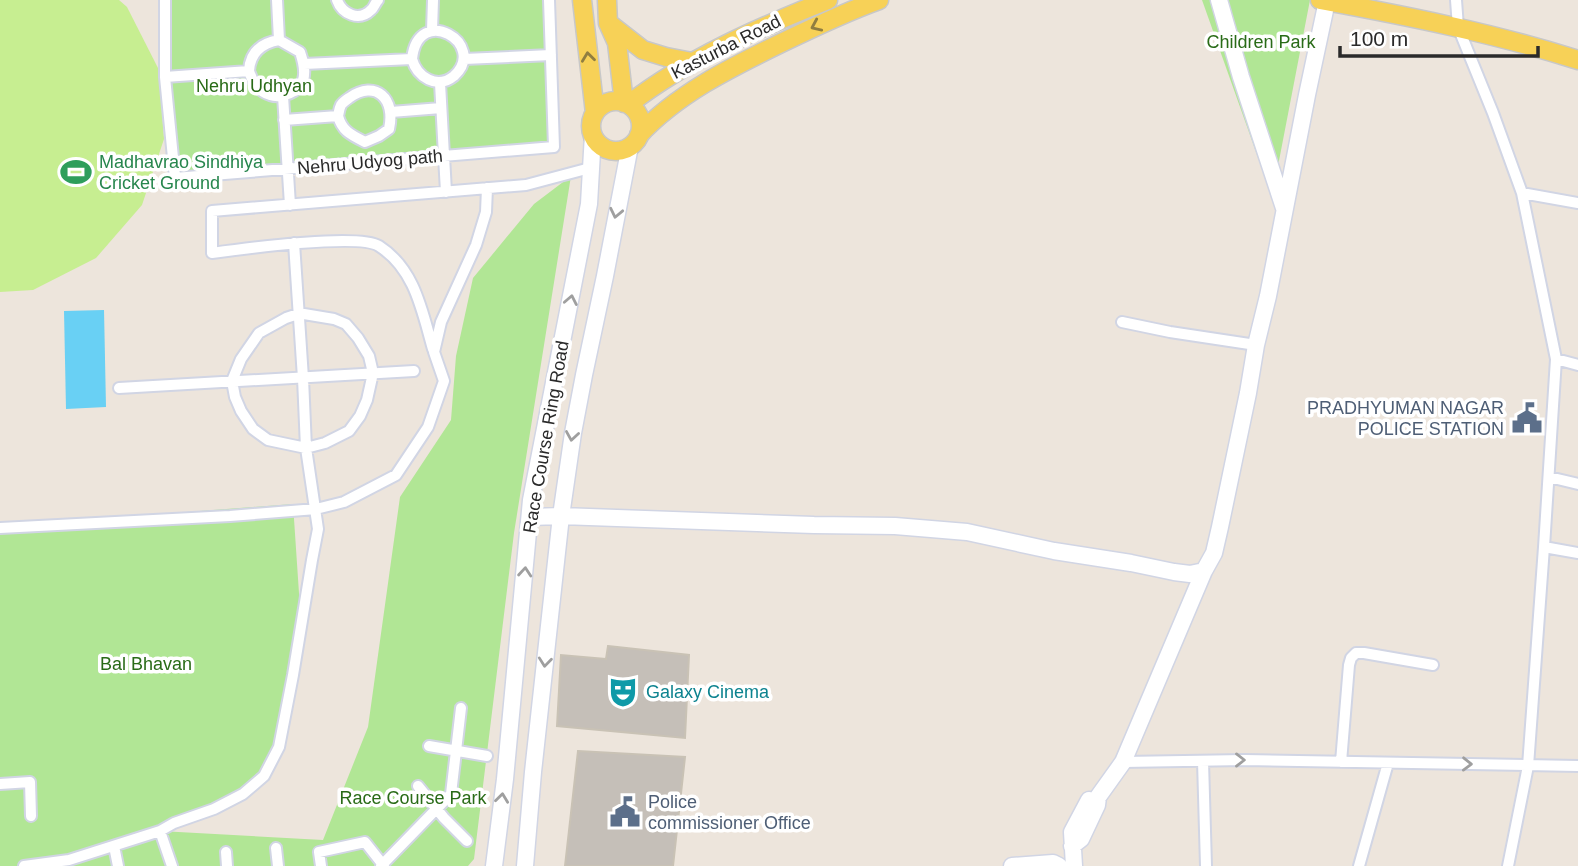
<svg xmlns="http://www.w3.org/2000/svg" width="1578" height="866" viewBox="0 0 1578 866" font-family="Helvetica,sans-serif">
<rect width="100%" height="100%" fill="#ede5dc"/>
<path fill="#b1e695" d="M158 0H549L554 147 175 178Z
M1202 0H1310L1272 197Z
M571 176 514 533 474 859 468 866H0V526L293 504 301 623 285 714 264 776 160 831 323 840 368 727 400 497 451 420 456 356 473 278 534 204Z"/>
<path fill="#c7ee91" d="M0 0H119L127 7 159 70 164 139 142 205 96 258 33 290 0 292Z"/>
<path fill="#69d0f4" d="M104 310 106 407 66 409 64 311Z"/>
<path fill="#c5bfb8" stroke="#c9c2b5" stroke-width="2" d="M608 646 689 655 685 738 557 726 561 655 606 659Z
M578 751 685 757 673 866H565Z"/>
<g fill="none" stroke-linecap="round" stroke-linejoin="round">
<g stroke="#d1d5e4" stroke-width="14">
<path id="street" d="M165 0V77L175 178 554 147 549 0
M277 0 279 40
M337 0C342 14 359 22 371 10 374 8 375 3 378 0
M1456 0 1458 27 1493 113 1522 193 1556 359 1544 547 1528 766 1508 866
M432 31 433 0
M464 59 551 55
M304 64 412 59C418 2 489 44 454 76 437 90 417 77 412 59
M165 77 249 71C250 52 262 43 279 40L300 52C303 61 306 71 303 80 299 92 282 99 270 95 259 92 252 81 249 71
M440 83 446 192
M283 96 290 205
M391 112 441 108
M284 120 338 116C342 131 351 135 365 142L379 136 389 129C396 99 376 79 349 98 346 100 343 102 341 105 339 109 339 112 338 116
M1522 193 1578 203
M298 314H304L334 319 346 324 358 338 369 356 373 373 367 400 360 416 349 431 325 443 306 448 268 440 253 429 241 411 235 397 232 381 241 359 259 333 286 318Z
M1122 322 1170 332 1256 345
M433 349C422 311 415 269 379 246 359 233 241 249 212 253V211L526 185 590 168
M1556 359 1578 365
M119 388 414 371
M1549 477 1578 484
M0 528 230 516 316 509 344 502 396 475 428 427 444 381 434 352 441 322 476 245 486 212 487 188
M1544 547 1578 553
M429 746 487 756
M1203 761 1206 866
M1123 762 1245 760 1578 766
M1341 762 1349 665 1351 658 1356 653H1364L1433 665
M0 784 30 782 31 816
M418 786 444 818 467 841
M160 831 172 866
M114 846 118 866
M276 848 278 866
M226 852 227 866
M24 866 69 860 160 831 174 823 214 809 243 794 264 776 279 747 293 675 312 560 318 529 306 448 303 378 294 243
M321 866 319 852 365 842 384 866
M381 866 451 794 461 708
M1359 866 1388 763"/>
</g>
<g stroke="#d1d5e4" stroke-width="19">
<path id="secondary" d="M1219 0 1241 77 1284 208
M530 517 561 516 814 525 895 526 967 532 1054 551 1131 563 1174 572 1190 574 1204 571 1214 553 1220 527 1248 393 1256 345 1268 296 1307 95 1327 1
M1072 846 1081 839 1097 805 1098 797 1123 762 1204 571
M494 866 505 779 531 500 589 204 593 134
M525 866 533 772 561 516 573 433 584 375 605 276 630 146
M1012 866 1053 863 1059 866
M1074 866 1072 832 1089 800"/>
</g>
<g stroke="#c8c8c8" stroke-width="21">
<path id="primary" d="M582 0 595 113
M607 0 608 23 617 43 624 103
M1320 0C1407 16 1493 33 1578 60
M611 25 643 50 666 57 692 62
M591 126a25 25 0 1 1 50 0a25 25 0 1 1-50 0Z
M629 104C689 58 758 28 828 0
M639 135C677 94 730 68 779 44 812 28 845 12 879 0"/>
</g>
<use href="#street" stroke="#fff" stroke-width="10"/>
<use href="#secondary" stroke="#fff" stroke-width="16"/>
<use href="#primary" stroke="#f7d157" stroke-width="18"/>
</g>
<defs><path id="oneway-chevron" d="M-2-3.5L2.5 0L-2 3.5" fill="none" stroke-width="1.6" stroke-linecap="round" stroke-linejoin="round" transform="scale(1.75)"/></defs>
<g stroke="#907e40">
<use href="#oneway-chevron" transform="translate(816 26) rotate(156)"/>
<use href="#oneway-chevron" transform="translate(588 57) rotate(-97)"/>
</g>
<g stroke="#9f9f9f">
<use href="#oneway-chevron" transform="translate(616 213) rotate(102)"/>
<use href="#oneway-chevron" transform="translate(571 300) rotate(-79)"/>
<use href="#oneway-chevron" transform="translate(572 436) rotate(99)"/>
<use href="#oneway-chevron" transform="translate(525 572) rotate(-85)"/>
<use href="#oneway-chevron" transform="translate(545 662) rotate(96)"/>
<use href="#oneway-chevron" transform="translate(1240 760)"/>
<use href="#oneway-chevron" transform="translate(1467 764) rotate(1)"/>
<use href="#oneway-chevron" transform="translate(502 798) rotate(-83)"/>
</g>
<defs>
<g id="stadium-bare" transform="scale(2.415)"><path d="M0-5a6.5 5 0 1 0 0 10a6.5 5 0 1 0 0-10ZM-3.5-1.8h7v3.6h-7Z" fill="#2e9e5b" stroke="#fff" stroke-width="2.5" paint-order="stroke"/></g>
<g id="civic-bare" transform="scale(2.415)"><path d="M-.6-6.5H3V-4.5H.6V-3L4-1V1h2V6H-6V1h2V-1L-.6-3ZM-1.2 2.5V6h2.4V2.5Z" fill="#5c6f8a" stroke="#fff" stroke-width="2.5" paint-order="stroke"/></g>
<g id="theatre-bare" transform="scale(2.415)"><path d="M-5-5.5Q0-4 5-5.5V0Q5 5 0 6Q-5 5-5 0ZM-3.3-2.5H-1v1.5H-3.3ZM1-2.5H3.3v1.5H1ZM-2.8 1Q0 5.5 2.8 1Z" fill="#0f9aa8" stroke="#fff" stroke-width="2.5" paint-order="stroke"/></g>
</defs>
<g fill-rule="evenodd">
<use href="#stadium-bare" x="76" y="172"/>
<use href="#civic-bare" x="1527" y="418"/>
<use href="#theatre-bare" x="623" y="692"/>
<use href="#civic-bare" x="625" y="812"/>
</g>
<g text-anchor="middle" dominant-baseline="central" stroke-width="7" stroke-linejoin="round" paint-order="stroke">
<g font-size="18" fill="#296b17" stroke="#fff">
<text x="1261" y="42">Children Park</text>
<text x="254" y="86">Nehru Udhyan</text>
<text x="146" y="664">Bal Bhavan</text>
<text x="413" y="798">Race Course Park</text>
</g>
<g font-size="18" fill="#2a2a2a" stroke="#fff">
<text transform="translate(726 47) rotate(-27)">Kasturba Road</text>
<text transform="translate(370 162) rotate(-5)">Nehru Udyog path</text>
<text transform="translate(546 437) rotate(-80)">Race Course Ring Road</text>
</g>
<g font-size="18" fill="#27864d" stroke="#fff" text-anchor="start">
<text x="99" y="162">Madhavrao Sindhiya<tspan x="99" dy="21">Cricket Ground</tspan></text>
</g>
<g font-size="18" fill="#4e5e75" stroke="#fff" text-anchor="end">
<text x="1504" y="408">PRADHYUMAN NAGAR<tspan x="1504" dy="21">POLICE STATION</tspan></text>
<text x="648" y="802" text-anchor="start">Police<tspan x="648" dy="21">commissioner Office</tspan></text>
</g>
<g font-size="18" fill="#0d838f" stroke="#fff" text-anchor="start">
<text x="646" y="692">Galaxy Cinema</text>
</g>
</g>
<path d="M1340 46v10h198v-10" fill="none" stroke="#2a2a2a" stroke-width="3.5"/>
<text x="1350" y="46" font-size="21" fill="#2a2a2a" stroke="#ffffff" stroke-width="5" paint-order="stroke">100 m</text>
</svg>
